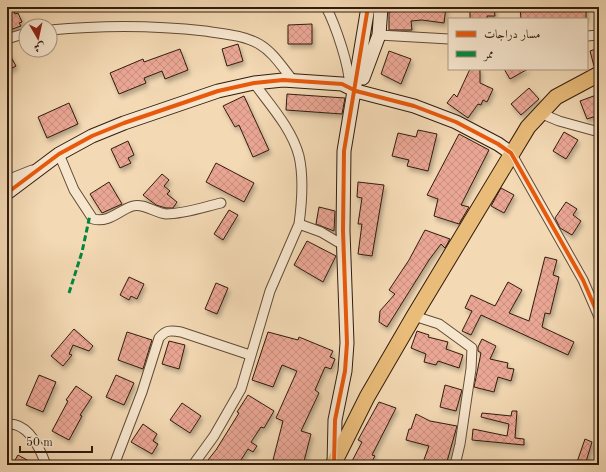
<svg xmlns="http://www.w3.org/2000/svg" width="606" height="472" viewBox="0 0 606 472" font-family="'Old Standard TT',Amiri,serif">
<defs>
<pattern id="building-cross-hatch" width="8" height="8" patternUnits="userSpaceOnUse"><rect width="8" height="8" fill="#eaa694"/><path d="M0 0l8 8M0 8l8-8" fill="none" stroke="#c98e7e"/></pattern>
<filter id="shadow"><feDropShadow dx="2" dy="3.5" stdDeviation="2" flood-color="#0004"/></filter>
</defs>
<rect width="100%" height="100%" fill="#f3d9b4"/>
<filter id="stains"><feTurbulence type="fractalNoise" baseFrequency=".005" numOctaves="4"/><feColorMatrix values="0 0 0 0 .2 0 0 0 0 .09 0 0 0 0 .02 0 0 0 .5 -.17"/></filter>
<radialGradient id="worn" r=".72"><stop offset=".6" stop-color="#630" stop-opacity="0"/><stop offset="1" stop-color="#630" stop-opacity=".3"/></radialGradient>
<path fill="url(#building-cross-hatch)" stroke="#311c0d" filter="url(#shadow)" d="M7 7H12L15 14 18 13 22 22 19 23 21 26 7 31Z
M423 7H446L444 23 422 20 411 21 412 30H389V12L423 9Z
M481 7H494L495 16H487V19H470V10L481 9Z
M520 7H586V19H521Z
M312 24V44H288V25Z
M238 44 243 61 227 66 222 49Z
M599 48V65L594 66 590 51Z
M180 49 188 70 165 79 162 71 144 78 146 83 119 94 110 73 143 59 144 62Z
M7 50 16 66 7 71Z
M389 51 411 59 401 84 381 74Z
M470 69H480V83L493 89 487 102 483 100 481 105 478 104 468 118 447 103 454 94 457 97Z
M504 69H528L510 79Z
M529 88 539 99 521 115 511 104Z
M287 94 345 98 342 114 286 110Z
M599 94V115L587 119 580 101Z
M244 96 269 150 253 157 239 125 235 127 223 106Z
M69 103 78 124 47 138 38 117Z
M418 130 437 134 428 171 407 166 409 160 392 156 398 133 416 137Z
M564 132 578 140 566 159 553 151Z
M459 134 489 150 461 205 469 207 459 224 434 216 438 199 427 195Z
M128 141 134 155 128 158 131 163 120 168 111 149Z
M216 163 254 183 244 202 206 182Z
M162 174 169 180 164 186 170 191 167 194 177 202 173 208H166L156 205 143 195Z
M109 182 122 204 102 213 90 194Z
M358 182 384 185 372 256 358 254 362 224H358L362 198 357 197Z
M501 188 514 195 504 213 491 206Z
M566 202 577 209 573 215 581 221 572 235 560 228 555 218Z
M319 207 335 211 334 231 316 224Z
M229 210 238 215 223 240 214 234Z
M425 230 450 239 445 248 441 244 429 260 387 327 379 322 380 311 395 294 389 290 409 260Z
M307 241 336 256 323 282 294 265Z
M545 257 557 260 553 275 559 277 550 314 545 313 542 327 574 342 568 355 481 315 471 335 462 331 472 311 465 308 471 295 495 306 508 282 522 290 509 313 529 321Z
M129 277 144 284 137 299 131 296 129 300 120 295Z
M216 283 228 288 217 314 205 309Z
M74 329 93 346 89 351 73 345 69 354 72 355 63 366 51 356Z
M417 331 429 335 428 337 448 342 446 349 463 355 459 368 438 361 436 365 424 362 426 354 411 348Z
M127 332 152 340 143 369 118 360Z
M268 332 298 340 299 337 333 351 330 357 335 359 331 369 325 367 315 390 319 393 301 431 311 434 303 465H292L273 460 283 421 276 418 297 371 282 365 273 387 252 380Z
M482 339 496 346 490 359 508 363 507 368 514 369 511 381 498 377 494 392 474 387 481 353 478 351V347Z
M169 341 185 345 179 369 162 364Z
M39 375 56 382 43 412 26 405Z
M116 375 134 383 124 405 106 397Z
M445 385 462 390 456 411 440 407Z
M76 386 92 397 80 415 82 416 69 440 52 431 68 401 66 400Z
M248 395 274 411 264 428 261 427 251 442 257 446 253 452 248 449 239 463 238 462 236 465H204L216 450 239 413 237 412Z
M379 402 396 408 372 455 375 456 370 465H350L362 442 358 440Z
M182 403 201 416 190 433 170 420Z
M512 411H517L515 438 524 439V445L472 440 473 429 507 436 509 424 481 417 482 413 511 416Z
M416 414 430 421 457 426 446 465H422L429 446 406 440 409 429H411Z
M143 424 157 434 153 441 158 444 152 454 131 442Z
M585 439 592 442 585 465H576Z
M18 455 36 465H12Z"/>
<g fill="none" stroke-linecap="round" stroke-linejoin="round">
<g stroke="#624b37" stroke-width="11">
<path id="street" d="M326 7C335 24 351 69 349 87
M50 30C102 25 153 25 205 31 223 34 243 35 259 44 273 52 282 67 292 79
M379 35 449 39
M587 36 599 35
M7 39 26 33
M254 83C270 105 292 129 299 156 304 178 302 202 299 224
M540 113 559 121 599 132
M511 153 583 280 599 317
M59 154 74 190 93 219C110 223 119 210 133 206 144 203 155 213 166 214 184 214 204 207 221 203
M7 180 32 170
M414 316 439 324 472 348 471 369 460 444 455 465
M7 424C28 422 40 448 46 465
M114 465 142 392 159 338C166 330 170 330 181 332L250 355
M193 465 214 436 241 389 270 291 299 224 321 232 343 245"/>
</g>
<g stroke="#311c0d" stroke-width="15">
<path id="secondary" d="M363 78 379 35 381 7
M7 193 59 154 92 136 124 123 218 91 254 83 283 80 342 84 356 91 414 106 456 122 498 144 511 153
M334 465 335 420 345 371 347 343 343 231 344 151 368 7"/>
</g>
<g stroke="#311c0d" stroke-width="17">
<path id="primary" d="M333 465 367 397 414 316 528 127 556 97 599 74"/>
</g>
<use href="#street" stroke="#f7e6ce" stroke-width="9"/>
<use href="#secondary" stroke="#f7e6ce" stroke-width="13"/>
<use href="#primary" stroke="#eabc7a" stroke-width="15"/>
<path stroke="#00873e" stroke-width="3" stroke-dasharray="6 3" stroke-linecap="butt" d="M69 293 82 252 90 215"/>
<g stroke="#f7e6ce" stroke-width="6">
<path id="cycleway" d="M7 193 59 154 92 136 124 123 218 91 254 83 283 80 342 84 356 91 414 106 456 122 498 144 511 153 583 280 599 317
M334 465 335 420 345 371 347 343 343 231 344 151 368 7"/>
</g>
<use href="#cycleway" stroke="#e8590c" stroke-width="4"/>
</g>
<rect width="606" height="472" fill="none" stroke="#f3d9b4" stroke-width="24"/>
<rect x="8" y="8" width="590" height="456" fill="none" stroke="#311c0d" stroke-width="2"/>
<rect x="12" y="12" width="582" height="448" fill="none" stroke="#311c0d"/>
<rect x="448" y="18" width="140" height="52" fill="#f7e6ce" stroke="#a89581"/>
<rect x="456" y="31" width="20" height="6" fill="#e8590c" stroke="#a89581"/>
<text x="484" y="38" font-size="12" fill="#311c0d">مسار دراجات</text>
<rect x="456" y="51" width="20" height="6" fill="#00873e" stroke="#a89581"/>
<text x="484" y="58" font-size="12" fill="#311c0d">ممر</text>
<g transform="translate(38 38) rotate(171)"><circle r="19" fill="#f7e6ce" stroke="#a89581"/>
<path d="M0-3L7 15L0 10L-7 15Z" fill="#8f2418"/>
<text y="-6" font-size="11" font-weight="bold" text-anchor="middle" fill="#311c0d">ش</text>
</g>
<path d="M20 446v6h72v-6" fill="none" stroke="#311c0d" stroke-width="2"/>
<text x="26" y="446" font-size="12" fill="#311c0d" stroke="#f7e6ce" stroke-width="3" paint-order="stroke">50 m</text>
<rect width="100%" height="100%" filter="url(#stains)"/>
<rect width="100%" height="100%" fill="url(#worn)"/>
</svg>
